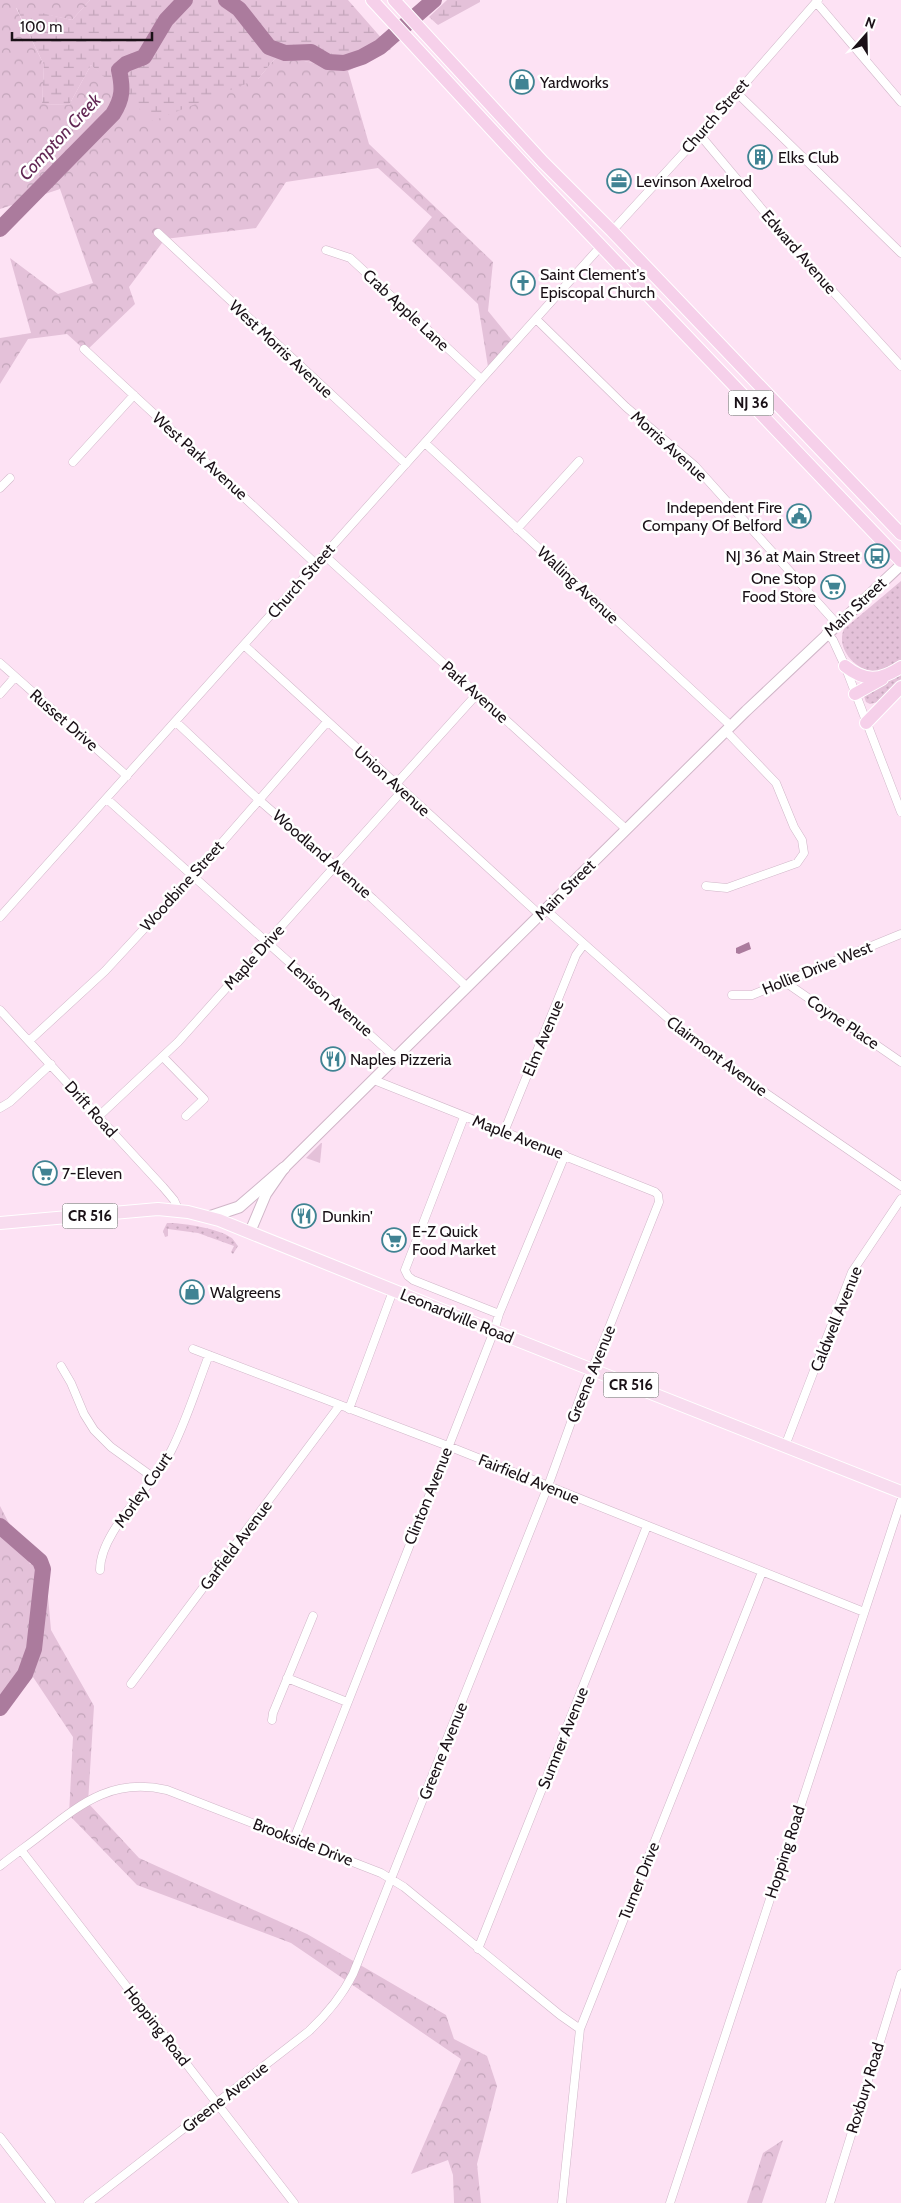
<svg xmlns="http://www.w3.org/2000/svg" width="901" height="2203" viewBox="0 0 901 2203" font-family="Cabin,sans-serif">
<defs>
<pattern id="grass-dots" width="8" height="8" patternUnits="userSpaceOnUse" patternTransform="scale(1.25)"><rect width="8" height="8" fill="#e4c1d9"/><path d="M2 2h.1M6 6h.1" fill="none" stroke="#c3a5ba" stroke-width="1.8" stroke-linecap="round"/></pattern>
<pattern id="forest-crowns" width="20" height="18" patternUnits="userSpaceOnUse" patternTransform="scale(1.25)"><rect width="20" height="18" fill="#e4c1d9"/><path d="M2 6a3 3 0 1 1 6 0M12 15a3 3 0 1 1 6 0" fill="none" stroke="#c3a5ba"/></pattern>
<pattern id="wetland-marsh" width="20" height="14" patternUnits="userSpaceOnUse" patternTransform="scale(1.25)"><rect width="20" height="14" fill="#e4c1d9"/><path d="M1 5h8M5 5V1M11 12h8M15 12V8" fill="none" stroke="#c3a5ba"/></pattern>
<pattern id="water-ripples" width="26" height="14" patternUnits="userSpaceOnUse" patternTransform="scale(1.25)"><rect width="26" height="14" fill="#ab7b9d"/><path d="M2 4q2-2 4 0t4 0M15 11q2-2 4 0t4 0" fill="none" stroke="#8a637f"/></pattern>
</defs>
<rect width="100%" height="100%" fill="#fde2f4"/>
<path fill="url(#grass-dots)" d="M901 581V661C893 666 880 673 871 671 853 668 836 647 844 629Z
M901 670V679L878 702 870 704 866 702 864 696Z
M167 1223C180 1222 220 1229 230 1237 234 1239 235 1243 238 1246L233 1254 231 1252 234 1246 198 1233 168 1229V1236L165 1237 163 1231Z"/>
<path fill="url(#forest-crowns)" d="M0 0H90L72 20 16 8 44 65 42 104 69 105 91 65 111 81 258 79 278 55 348 71 369 144 493 262 488 311 515 344 489 373 478 304 412 241 432 217 378 168 286 182 256 228 165 239 129 287 135 304 86 351 67 334 28 339 0 384V338L31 333 10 258 58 294 93 283 60 189 0 209Z
M0 1506 30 1564 45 1563 51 1630 94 1706 88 1803 139 1858 307 1934 446 2015 454 2039 487 2056 497 2086 477 2164 481 2203H454L453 2175 448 2160 411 2174 461 2059 291 1943 137 1885 69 1815 73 1737 33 1677 0 1715Z
M783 2140 762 2203H747L763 2153Z"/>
<path fill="url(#wetland-marsh)" d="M90 0H348L391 49 348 71 278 55 258 79 153 121 91 65 69 105 42 104 44 65 16 7 72 20Z
M447 0H480V2L438 25 429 17Z"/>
<path fill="#e4c1d9" d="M322 1143 320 1163 306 1158 321 1143Z"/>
<path fill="url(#water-ripples)" d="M749 942 751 949 739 954 736 953V948Z"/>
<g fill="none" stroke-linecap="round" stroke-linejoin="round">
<path stroke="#ab7b9d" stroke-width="16" d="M226 0 239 9 269 47 285 53 311 52 328 62 344 63 362 57 380 47 434 0
M0 229 113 114C123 98 123 88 119 70L126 64 144 57 166 20 185 0
M0 1526 40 1561 43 1569 34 1649 25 1674 0 1708"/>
<g stroke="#d0b6c8" stroke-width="9">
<path id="minor" d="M816 2 901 102
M737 93 901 253
M700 135 807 263 901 366
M612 231 700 135 818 0
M158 233 406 464
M326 250 350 258 481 379
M536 319 626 407 695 466 837 624
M84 349 316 564
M425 443 731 726
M73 462 134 395
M0 488 10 478
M517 529 579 461
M324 555 626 829
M826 633 833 640 845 666 901 812
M245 646 540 915
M0 663 127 776
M0 694 15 677
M176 722 259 800 373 899 467 987
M396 784 477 694
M107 799 396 1058
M706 886 727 888 797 863 804 853 802 840 794 827 776 783 726 731
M546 910 706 1052 901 1186
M0 917 601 246
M785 982 901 1062
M732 995H752L901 934
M0 1010 163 1187 174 1200 179 1211
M29 1041 105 971 192 877 327 722
M163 1057 204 1099 186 1116
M0 1108 10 1102 51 1064
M99 1116 178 1042 403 790
M464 1117 405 1270 408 1276 413 1280 499 1314
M504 1132 576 955 584 944
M193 1349 448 1446 864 1612
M61 1366 71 1383 84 1414 94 1430 111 1447 154 1478
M349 1409 393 1291
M785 1446 852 1272 901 1199
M100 1570C100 1530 155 1485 172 1449 187 1419 197 1386 209 1355
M287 1678 347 1702
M131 1684 340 1405
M272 1720 273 1713 313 1616
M294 1839 494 1331 499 1314 565 1155
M21 1850 294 2203
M0 1866C15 1854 31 1843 46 1831 84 1801 115 1778 167 1790L381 1873 404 1887 560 2015 580 2029
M478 1949 647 1526
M0 2137 51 2203
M88 2203 309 2031C327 2014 342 1996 353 1974L548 1486 586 1381 597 1358 659 1202 658 1195 655 1192 374 1080
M562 2203 580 2029 762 1572
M670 2203 901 1501
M830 2203 901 1974"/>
</g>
<g stroke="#d0b6c8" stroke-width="12">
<path id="tertiary" d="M250 1232 266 1194 284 1168 746 711 901 565"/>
</g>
<g stroke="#d0b6c8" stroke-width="13">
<path id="secondary" d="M209 1217 239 1207 284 1168"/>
</g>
<g stroke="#fff" stroke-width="14">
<path id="primary" d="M0 1223 158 1209 188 1212 219 1220 494 1331 901 1492"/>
</g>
<g stroke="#fff" stroke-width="14">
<path id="trunk" d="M372 0 542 184 901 561
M394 0 543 162 612 231 901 534
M845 666C865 682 880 681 901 667
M855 694 882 679
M866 723 901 687"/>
</g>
<use href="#minor" stroke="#fff" stroke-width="8"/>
<use href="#tertiary" stroke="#fff" stroke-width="10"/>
<use href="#secondary" stroke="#fff" stroke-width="11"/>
<use href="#primary" stroke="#f8dcef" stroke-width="12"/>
<use href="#trunk" stroke="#f6d0ea" stroke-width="12"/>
</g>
<defs>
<g id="shop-ring" transform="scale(1.25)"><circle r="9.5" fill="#fff" stroke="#408393" stroke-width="1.5"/><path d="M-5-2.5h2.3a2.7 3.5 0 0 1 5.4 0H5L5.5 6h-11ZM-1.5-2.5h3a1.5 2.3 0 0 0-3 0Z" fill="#408393"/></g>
<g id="building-ring" transform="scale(1.25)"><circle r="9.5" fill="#fff" stroke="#408393" stroke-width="1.5"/><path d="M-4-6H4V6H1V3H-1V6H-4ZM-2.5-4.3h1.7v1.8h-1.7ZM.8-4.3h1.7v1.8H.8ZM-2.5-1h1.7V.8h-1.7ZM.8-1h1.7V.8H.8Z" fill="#408393"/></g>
<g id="office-ring" transform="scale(1.25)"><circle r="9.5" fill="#fff" stroke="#408393" stroke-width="1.5"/><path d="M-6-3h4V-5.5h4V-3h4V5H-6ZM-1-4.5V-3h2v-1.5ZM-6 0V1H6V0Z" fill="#408393"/></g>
<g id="church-ring" transform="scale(1.25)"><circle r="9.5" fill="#fff" stroke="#408393" stroke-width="1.5"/><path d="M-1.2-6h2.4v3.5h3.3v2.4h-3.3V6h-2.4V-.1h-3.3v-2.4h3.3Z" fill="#408393"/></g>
<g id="civic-ring" transform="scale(1.25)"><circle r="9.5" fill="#fff" stroke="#408393" stroke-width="1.5"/><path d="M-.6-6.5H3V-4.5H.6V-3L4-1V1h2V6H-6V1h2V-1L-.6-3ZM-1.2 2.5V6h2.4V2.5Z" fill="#408393"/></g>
<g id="bus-ring" transform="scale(1.25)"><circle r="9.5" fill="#fff" stroke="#408393" stroke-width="1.5"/><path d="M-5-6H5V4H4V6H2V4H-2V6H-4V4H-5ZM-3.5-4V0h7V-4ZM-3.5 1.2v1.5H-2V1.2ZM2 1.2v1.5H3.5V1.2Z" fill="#408393"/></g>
<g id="supermarket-ring" transform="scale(1.25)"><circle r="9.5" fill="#fff" stroke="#408393" stroke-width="1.5"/><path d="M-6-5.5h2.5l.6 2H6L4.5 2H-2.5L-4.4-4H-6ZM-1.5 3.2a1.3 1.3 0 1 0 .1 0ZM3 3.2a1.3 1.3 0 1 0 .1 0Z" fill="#408393"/></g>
<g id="restaurant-ring" transform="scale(1.25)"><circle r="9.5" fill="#fff" stroke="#408393" stroke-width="1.5"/><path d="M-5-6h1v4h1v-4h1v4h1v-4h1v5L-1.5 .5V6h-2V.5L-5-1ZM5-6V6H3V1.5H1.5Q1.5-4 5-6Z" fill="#408393"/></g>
</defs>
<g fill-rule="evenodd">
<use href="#shop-ring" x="522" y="82"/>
<use href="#building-ring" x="760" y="157"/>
<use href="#office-ring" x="619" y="181"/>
<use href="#church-ring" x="523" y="283"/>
<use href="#civic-ring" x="799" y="516"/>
<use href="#bus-ring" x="877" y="556"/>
<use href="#supermarket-ring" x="833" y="587"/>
<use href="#restaurant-ring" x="333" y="1059"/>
<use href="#supermarket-ring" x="45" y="1173"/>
<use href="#restaurant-ring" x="304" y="1216"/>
<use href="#supermarket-ring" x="394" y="1240"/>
<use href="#shop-ring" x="192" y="1292"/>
</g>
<g text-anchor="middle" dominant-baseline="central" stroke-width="5" stroke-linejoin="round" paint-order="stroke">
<g fill="#fff" stroke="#5f585d" stroke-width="1">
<rect x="728.5" y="390.5" width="45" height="25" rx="4"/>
<rect x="62.5" y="1203.5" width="55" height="25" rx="4"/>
<rect x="603.5" y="1372.5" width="55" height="25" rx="4"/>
</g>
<g font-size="15" font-weight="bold" fill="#1a1117">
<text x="751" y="403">NJ 36</text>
<text x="90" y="1216">CR 516</text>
<text x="631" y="1385">CR 516</text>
</g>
<g font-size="16" fill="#1a1117" stroke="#fff" text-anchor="start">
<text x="540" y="82">Yardworks</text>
<text x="778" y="157">Elks Club</text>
<text x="636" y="181">Levinson Axelrod</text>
<text x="540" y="274">Saint Clement's<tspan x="540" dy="18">Episcopal Church</tspan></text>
<text x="782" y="507" text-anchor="end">Independent Fire<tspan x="782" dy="18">Company Of Belford</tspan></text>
<text x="860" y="556" text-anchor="end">NJ 36 at Main Street</text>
<text x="816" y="578" text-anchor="end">One Stop<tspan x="816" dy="18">Food Store</tspan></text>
<text x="350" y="1059">Naples Pizzeria</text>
<text x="62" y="1173">7-Eleven</text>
<text x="322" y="1216">Dunkin'</text>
<text x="412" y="1231">E-Z Quick<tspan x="412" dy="18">Food Market</tspan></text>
<text x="210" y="1292">Walgreens</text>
</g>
<g font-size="16" fill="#1a1117" stroke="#fff">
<text transform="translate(715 116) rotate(-49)">Church Street</text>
<text transform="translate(799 252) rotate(49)">Edward Avenue</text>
<text transform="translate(406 310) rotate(43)">Crab Apple Lane</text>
<text transform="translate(281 349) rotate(43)">West Morris Avenue</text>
<text transform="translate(669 446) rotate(42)">Morris Avenue</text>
<text transform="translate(200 456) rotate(42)">West Park Avenue</text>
<text transform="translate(301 581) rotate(-49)">Church Street</text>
<text transform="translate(578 585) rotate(43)">Walling Avenue</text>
<text transform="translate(855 607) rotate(-43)">Main Street</text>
<text transform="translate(475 692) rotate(42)">Park Avenue</text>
<text transform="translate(64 720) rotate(41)">Russet Drive</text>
<text transform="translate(392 781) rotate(42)">Union Avenue</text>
<text transform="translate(322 854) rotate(41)">Woodland Avenue</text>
<text transform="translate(182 886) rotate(-48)">Woodbine Street</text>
<text transform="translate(565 890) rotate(-45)">Main Street</text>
<text transform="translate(254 957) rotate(-48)">Maple Drive</text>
<text transform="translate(817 968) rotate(-22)">Hollie Drive West</text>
<text transform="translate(330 998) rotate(41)">Lenison Avenue</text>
<text transform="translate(843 1022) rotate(34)">Coyne Place</text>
<text transform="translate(543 1038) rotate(-67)">Elm Avenue</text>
<text transform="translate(717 1056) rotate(37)">Clairmont Avenue</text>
<text transform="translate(91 1109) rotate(48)">Drift Road</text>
<text transform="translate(518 1137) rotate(21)">Maple Avenue</text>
<text transform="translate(457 1316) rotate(22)">Leonardville Road</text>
<text transform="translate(836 1319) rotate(-68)">Caldwell Avenue</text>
<text transform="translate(591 1374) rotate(-68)">Greene Avenue</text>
<text transform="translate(529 1479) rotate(22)">Fairfield Avenue</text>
<text transform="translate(143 1490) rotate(-55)">Morley Court</text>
<text transform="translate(428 1496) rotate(-68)">Clinton Avenue</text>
<text transform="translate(236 1545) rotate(-53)">Garfield Avenue</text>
<text transform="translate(563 1738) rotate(-68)">Sumner Avenue</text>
<text transform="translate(443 1751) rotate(-68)">Greene Avenue</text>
<text transform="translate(303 1842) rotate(21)">Brookside Drive</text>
<text transform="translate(785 1852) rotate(-72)">Hopping Road</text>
<text transform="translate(639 1881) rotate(-68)">Turner Drive</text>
<text transform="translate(157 2026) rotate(52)">Hopping Road</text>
<text transform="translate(865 2088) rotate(-73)">Roxbury Road</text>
<text transform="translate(225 2097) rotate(-38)">Greene Avenue</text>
</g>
<g font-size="18" font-style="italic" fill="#622754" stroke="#fff">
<text transform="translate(60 137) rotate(-47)">Compton Creek</text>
</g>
</g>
<g transform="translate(866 35) rotate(20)" stroke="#ffffff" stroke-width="4" paint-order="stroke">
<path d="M0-4L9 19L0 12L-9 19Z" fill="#1a1117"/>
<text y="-8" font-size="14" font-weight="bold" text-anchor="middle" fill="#1a1117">N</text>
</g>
<path d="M12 32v8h140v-8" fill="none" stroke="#1a1117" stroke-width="2.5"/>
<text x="20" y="32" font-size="15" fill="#1a1117" stroke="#ffffff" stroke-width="4" paint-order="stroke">100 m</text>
</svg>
